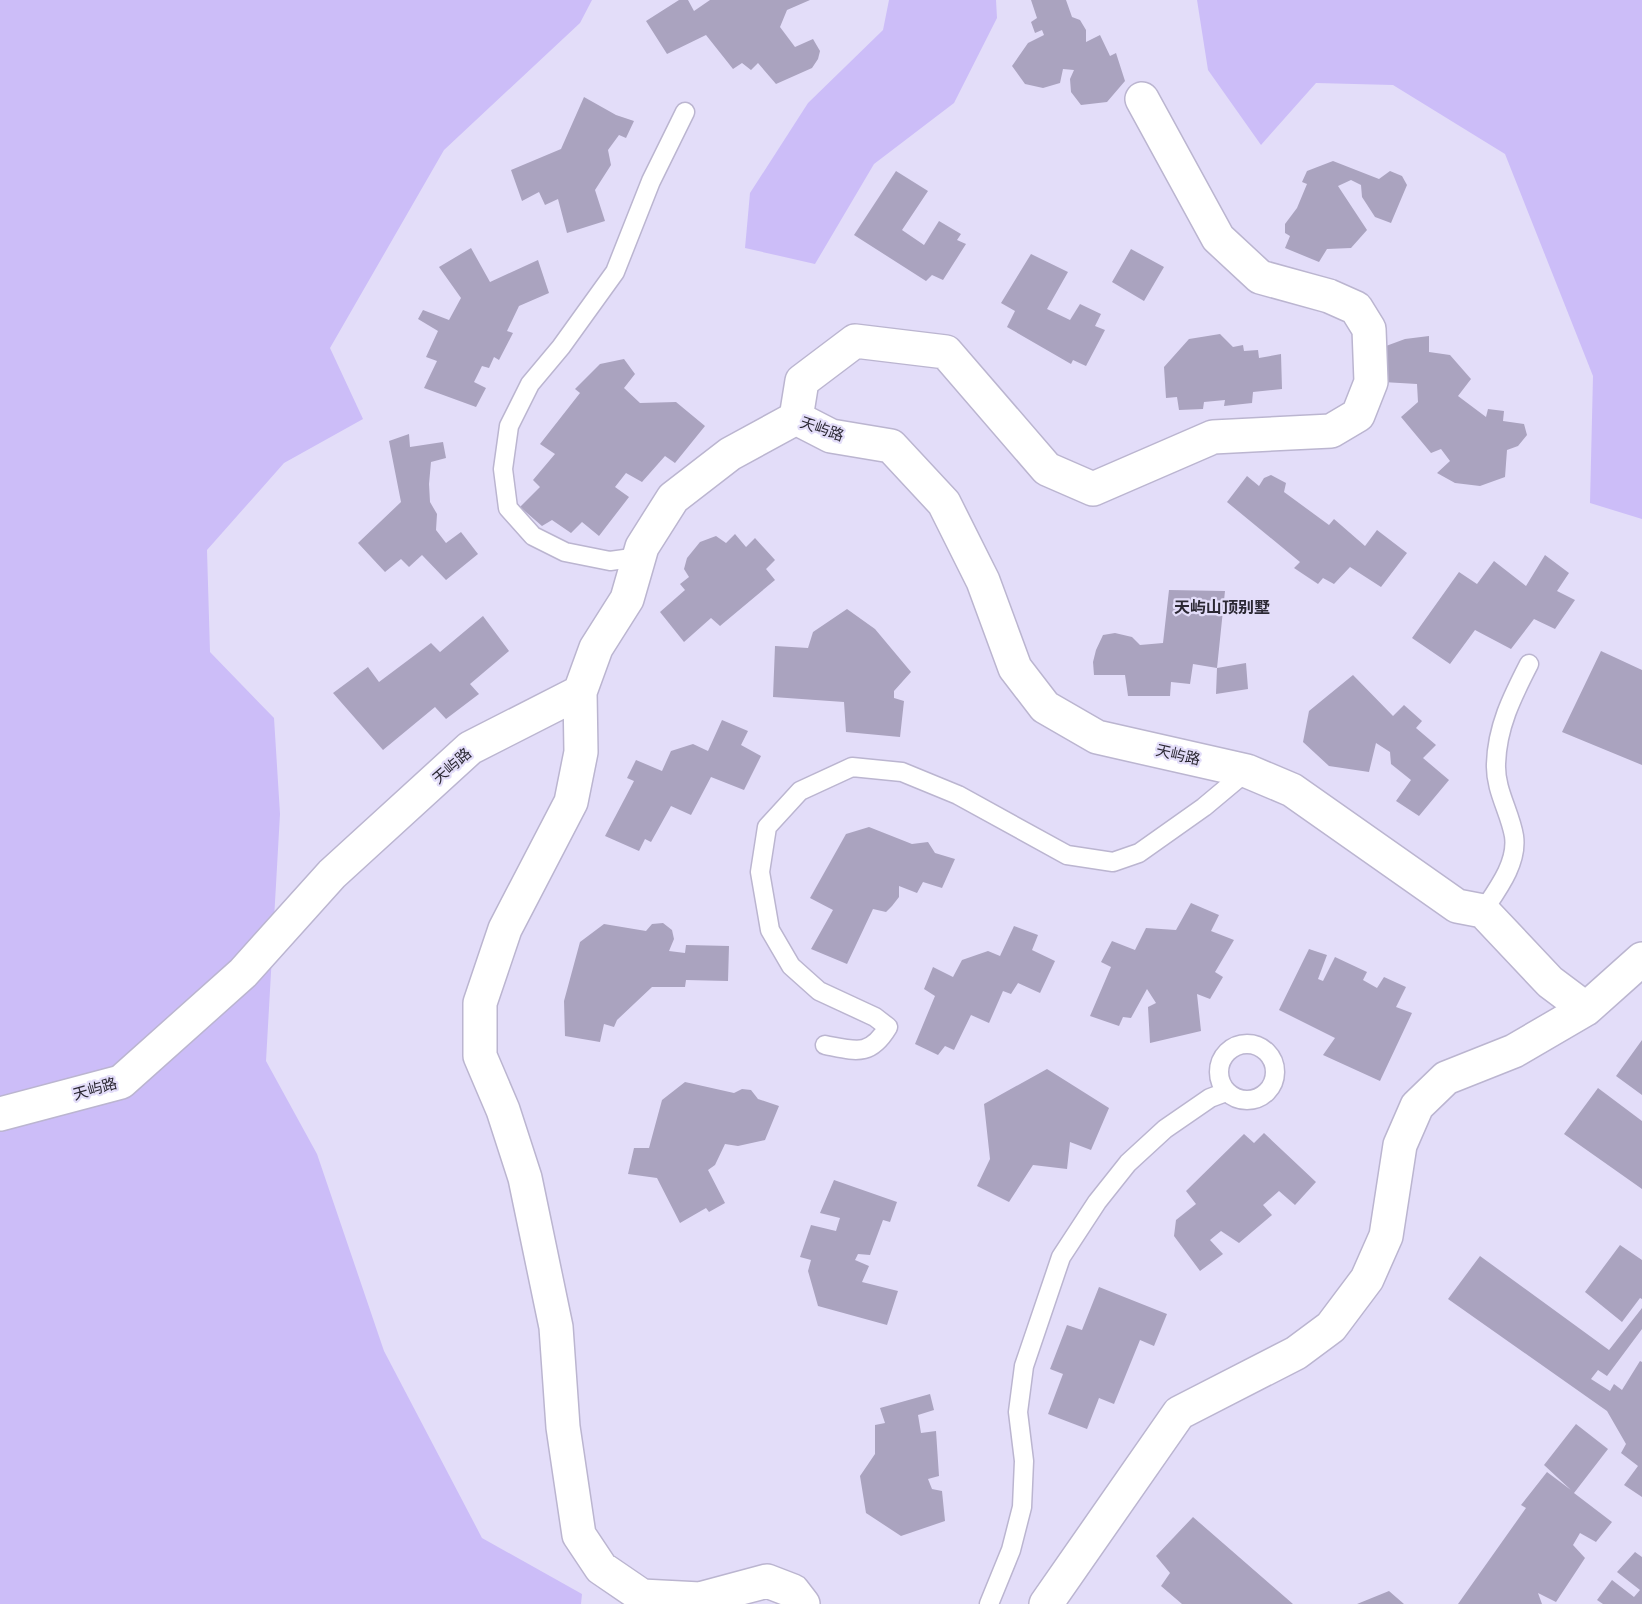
<svg xmlns="http://www.w3.org/2000/svg" width="1642" height="1604" viewBox="0 0 1642 1604" font-family="Bitter,'Noto Sans SC',serif">
<rect width="100%" height="100%" fill="#e3ddf9"/>
<path fill="#ccbdf8" d="M0 0H592L580 23 444 150 330 348 363 419 284 463 207 550 210 652 274 718 280 814 266 1061 317 1154 384 1351 482 1538 582 1594 581 1604H0Z
M889 0H996L997 18 954 103 874 164 815 264 745 248 750 193 808 103 883 30Z
M1197 0H1642V519L1590 503 1593 376 1505 154 1393 85 1316 83 1261 145 1208 70Z"/>
<path fill="#aaa3bf" d="M679 0H688L694 11 710 0H810L787 10 780 27 795 47 813 39 820 51 818 59 812 68 776 84 758 63 751 70 742 63 733 69 706 35 667 54 646 21Z
M1031 0H1066L1072 17 1080 20 1086 30V42L1100 35 1110 56 1116 53 1125 81 1107 102 1081 105 1071 92 1070 79 1074 70 1063 69 1060 83 1043 88 1025 84 1012 66 1028 43 1044 35 1042 30 1035 33 1031 22 1037 18Z
M584 97 616 115 634 121 626 138 619 135 608 150 611 165 595 190 605 221 567 233 558 199 545 205 539 192 522 201 511 170 561 149Z
M1333 161 1379 179 1390 171 1402 176 1407 185 1391 223 1375 217 1362 197 1361 185 1351 180 1338 186 1367 230 1351 248 1327 249 1319 262 1285 248 1290 236 1285 233V224L1297 208 1307 184 1302 182 1307 171Z
M896 171 928 191 902 230 924 245 939 221 961 234 957 240 966 244 943 280 932 275 926 281 854 235Z
M471 248 490 282 538 260 549 293 519 306 507 331 513 333 499 360 494 357 489 368 482 366 474 382 486 388 476 407 424 388 437 361 426 357 438 331 418 319 423 310 449 320 461 298 439 267Z
M1131 249 1164 267 1144 301 1112 282Z
M1031 254 1068 272 1047 309 1070 320 1080 304 1101 314 1095 326 1105 330 1086 366 1073 360 1071 364 1007 327 1015 311 1001 303Z
M1220 334 1233 347 1243 345 1244 351 1258 350 1259 358 1281 354 1282 389 1253 392 1252 403 1224 406 1225 400 1204 402 1203 409 1179 410 1177 397 1166 398 1164 367 1189 339Z
M1429 336V352L1450 355 1471 379 1458 396 1486 417 1488 409 1504 411 1503 421 1524 424 1527 435 1518 446 1507 450 1505 477 1480 486 1455 483 1437 473 1450 461 1441 449 1431 453 1401 417 1418 402 1417 384 1383 382 1386 346 1405 339Z
M624 359 635 374 624 388 640 403 676 402 705 426 675 463 665 456 642 482 626 473 615 487 629 497 599 536 582 522 571 533 552 520 542 526 520 507 540 487 533 480 555 454 540 444 580 393 575 389 600 364Z
M409 434 410 447 443 442 446 458 431 462 429 484 430 502 437 514 436 530 446 543 461 532 478 554 446 580 422 555 409 567 401 559 385 572 358 543 401 502 389 441Z
M1271 475 1286 483 1284 492 1329 525 1334 519 1365 546 1377 530 1407 553 1381 587 1350 567 1334 584 1323 578 1318 584 1294 568 1300 562 1227 502 1247 476 1259 486 1264 478Z
M735 534 746 547 755 538 775 560 766 569 775 580 720 626 711 618 684 642 660 612 685 590 680 584 689 577 684 569 687 558 700 542 716 536 726 543Z
M1545 555 1569 573 1557 591 1575 600 1555 629 1534 619 1511 649 1475 630 1450 664 1412 638 1459 572 1477 584 1494 561 1526 586Z
M1169 590 1225 591 1217 668 1193 664 1190 684 1171 682 1170 696H1128L1125 675H1094L1093 662 1096 650 1103 635 1115 633 1132 637 1140 645 1163 643Z
M847 609 875 629 911 672 894 691V698L904 701 900 737 846 732 844 702 773 697 775 646 808 648 813 632Z
M483 616 509 651 470 684 479 694 446 719 435 707 383 750 333 693 368 667 379 682 431 643 440 652Z
M1601 651 1642 670V765L1562 732Z
M1246 663 1248 689 1216 694 1217 668Z
M1353 675 1393 716 1404 705 1422 721 1416 728 1436 745 1423 758 1449 780 1419 816 1396 801 1411 780 1391 764 1390 752 1376 743 1369 772 1329 766 1303 742 1309 711Z
M722 720 748 731 741 745 761 756 744 790 711 777 691 815 671 806 651 842 645 839 639 851 605 836 634 781 627 778 636 760 662 771 671 751 693 744 708 751Z
M869 827 912 844 928 842 935 853 955 859 942 888 923 882 917 893 899 886V897L892 906 886 912 873 909 847 964 811 949 833 910 810 898 846 834Z
M1191 903 1219 915 1211 931 1234 940 1215 972 1223 977 1210 999 1197 994 1201 1031 1150 1043 1148 1007 1156 1003 1147 989 1131 1018 1123 1017 1119 1026 1090 1016 1111 967 1101 962 1112 941 1135 950 1146 928 1176 930Z
M663 923 672 930 674 939 669 951 685 953 686 945 729 946 728 981 686 980 685 987H652L617 1020 614 1027 604 1024 600 1042 565 1036 564 1001 580 942 604 924 646 931 652 924Z
M1014 926 1038 935 1032 950 1055 961 1040 993 1018 983 1011 994 1003 991 989 1023 971 1015 954 1050 945 1046 938 1055 915 1044 935 996 924 989 933 967 953 977 962 960 988 951 1000 956Z
M1309 949 1327 955 1318 979 1323 981 1335 957 1367 972 1363 980 1377 988 1384 977 1406 987 1396 1007 1412 1013 1380 1081 1323 1055 1335 1038 1279 1010Z
M1642 1040V1095L1616 1076Z
M1047 1069 1109 1108 1091 1150 1070 1142 1067 1169 1033 1165 1009 1202 977 1186 990 1159 984 1104Z
M685 1082 734 1093 742 1089 751 1090 758 1099 779 1106 765 1140 738 1146 725 1144 715 1165 708 1170 725 1203 709 1212 706 1208 680 1223 657 1178 628 1174 634 1148H649L662 1100Z
M1598 1088 1642 1121V1189L1564 1134Z
M1264 1133 1316 1182 1295 1205 1279 1191 1263 1205 1272 1215 1239 1243 1221 1231 1210 1240 1223 1254 1200 1271 1174 1236 1176 1220 1196 1204 1186 1191 1244 1134 1254 1143Z
M834 1180 897 1202 890 1222 883 1220 870 1255 858 1254 855 1260 869 1266 862 1282 898 1291 887 1325 818 1306 808 1271 811 1260 800 1257 811 1225 836 1231 840 1218 820 1213Z
M1620 1245 1642 1260V1299L1640 1298 1622 1322 1585 1292Z
M1480 1256 1609 1350 1642 1308V1329L1607 1376 1598 1370 1591 1379 1610 1391 1614 1384 1622 1390 1640 1361 1642 1362V1497L1624 1485 1638 1466 1621 1453 1626 1444 1607 1411 1448 1299Z
M1099 1287 1167 1314 1154 1346 1140 1340 1114 1404 1099 1398 1087 1429 1048 1414 1063 1374 1050 1369 1067 1325 1082 1330Z
M930 1394 934 1410 918 1415 921 1433 936 1431 939 1476 928 1479 932 1489 942 1491 945 1521 901 1536 866 1513 860 1476 875 1454V1425L885 1423 880 1408Z
M1576 1424 1608 1449 1574 1493 1612 1522 1596 1542 1580 1533 1573 1545 1585 1558 1556 1602 1538 1593 1542 1604H1458L1526 1508 1521 1505 1547 1472 1571 1490 1544 1465Z
M1193 1517 1293 1604H1182L1161 1586 1170 1573 1156 1556Z
M1635 1552 1642 1557V1604H1603L1597 1600 1612 1580 1634 1597 1640 1590 1617 1572Z
M1389 1591 1404 1604H1357Z"/>
<g fill="none" stroke-linecap="round" stroke-linejoin="round">
<g stroke="#bbb5d0" stroke-width="21">
<path id="lane" d="M639 557 610 561 565 552 533 536 508 508 503 469 509 426 530 384 561 347 615 272 651 181 685 112
M1483 911C1497 890 1518 863 1514 836 1510 812 1495 790 1496 764 1497 727 1512 697 1529 664
M1219 1072a28 28 0 1 1 56 0a28 28 0 1 1-56 0Z
M825 1045C856 1051 870 1057 888 1027L875 1017 819 991 791 966 770 930 760 872 767 827 800 791 852 767 902 772 958 795 1067 855 1113 862 1139 853 1204 807 1247 771
M989 1604 1011 1550 1022 1507 1024 1461 1018 1412 1024 1366 1061 1257 1097 1202 1128 1163 1165 1129 1210 1098 1226 1092"/>
</g>
<g stroke="#bbb5d0" stroke-width="36">
<path id="street" d="M796 418 802 381 855 341 946 352 1047 469 1093 489 1213 437 1331 431 1358 415 1371 382 1369 329 1356 308 1329 296 1260 277 1218 238 1142 99
M0 1114 121 1082 243 973 332 874 470 748 580 692
M803 1604 793 1591 767 1581 700 1599 642 1596 601 1568 579 1535 563 1427 556 1327 525 1178 503 1110 480 1056V1003L505 929 571 802 581 752 580 692 596 648 627 599 642 547 673 498 730 454 796 418 831 436 891 446 944 503 983 581 1015 668 1045 707 1097 737 1247 771 1292 790 1457 906 1483 911 1550 982 1586 1009 1642 959
M1046 1604 1179 1413 1296 1353 1331 1327 1367 1279 1386 1236 1400 1145 1417 1106 1446 1078 1514 1051 1586 1009"/>
</g>
<use href="#lane" stroke="#fff" stroke-width="18"/>
<use href="#street" stroke="#fff" stroke-width="33"/>
</g>
<g text-anchor="middle" dominant-baseline="central" stroke-width="4.5" stroke-linejoin="round" paint-order="stroke">
<g font-size="15" fill="#2b2833" stroke="#e3ddf9">
<text transform="translate(822 429) rotate(19)">天屿路</text>
<text transform="translate(1178 755) rotate(13)">天屿路</text>
<text transform="translate(452 766) rotate(-41)">天屿路</text>
<text transform="translate(95 1089) rotate(-16)">天屿路</text>
</g>
<g font-size="16" font-weight="bold" fill="#2b2833" stroke="#e3ddf9">
<text x="1222" y="607">天屿山顶别墅</text>
</g>
</g>
</svg>
